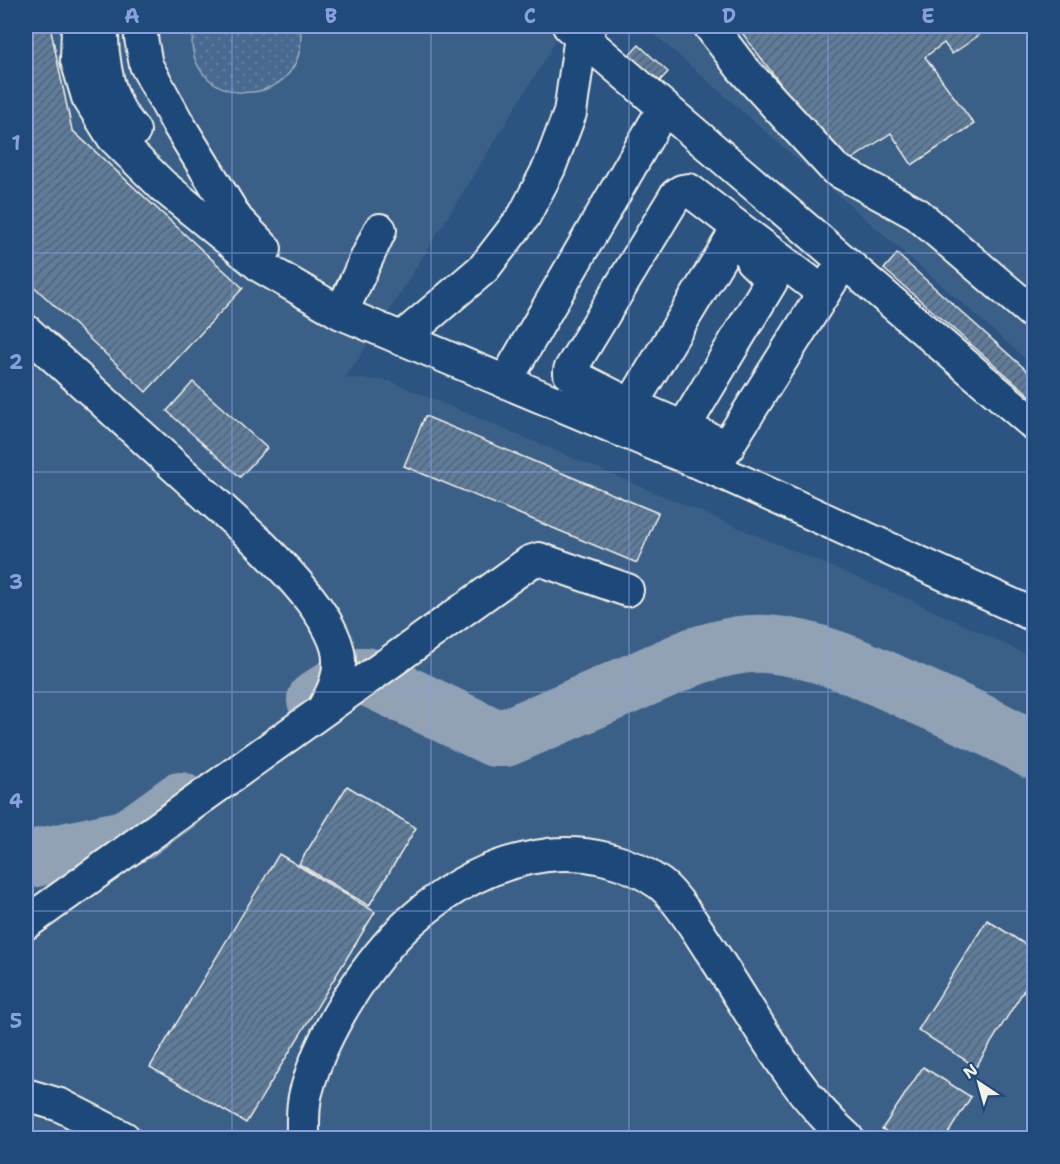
<svg xmlns="http://www.w3.org/2000/svg" width="1060" height="1164" viewBox="0 0 1060 1164" font-family="'Shantell Sans',sans-serif">
<defs>
<pattern id="grass-dots" width="8" height="8" patternUnits="userSpaceOnUse" patternTransform="scale(1.5)"><rect width="8" height="8" fill="#496b90"/><path d="M2 2h.1M6 6h.1" fill="none" stroke="#6481a0" stroke-width="1.8" stroke-linecap="round"/></pattern>
<pattern id="building-hatch" width="6" height="6" patternUnits="userSpaceOnUse" patternTransform="scale(1.5)"><rect width="6" height="6" fill="#5e7b9a"/><path d="M-1 1l2-2M0 6l6-6M5 7l2-2" fill="none" stroke="#556474"/></pattern>
</defs>
<rect width="100%" height="100%" fill="#2c5481"/>
<filter id="ink" filterUnits="userSpaceOnUse"><feTurbulence type="fractalNoise" baseFrequency=".0167" numOctaves="2"/><feDisplacementMap in="SourceGraphic" scale="12" xChannelSelector="R" yChannelSelector="G"/><feConvolveMatrix kernelMatrix="1 2 1 2 8 2 1 2 1" color-interpolation-filters="sRGB"/></filter>
<g filter="url(#ink)">
<path fill="#3b6088" d="M26 26H562L549 53 378 329 345 378 390 381 915 602 1034 658V1138H26Z
M645 26H1034V366Z"/>
<path fill="url(#grass-dots)" stroke="#9eaebc" stroke-width="1.5" d="M195 26H300C312 108 197 114 192 44 192 38 194 31 195 26Z"/>
<g fill="none" stroke-linecap="round" stroke-linejoin="round">
<path stroke="#90a2b4" stroke-width="58" d="M316 700 351 676H366L495 738H505L695 656C719 649 742 642 767 644 819 648 868 672 914 693 955 711 996 729 1034 751
M26 860 124 839 136 833 180 801"/>
</g>
<path fill="url(#building-hatch)" stroke="#f4f1e8" stroke-width="1.5" d="M26 26H50L72 130 243 288 146 392 26 279V172L31 167 26 143Z
M737 26H992L952 54 944 43 925 57 974 124 912 165 891 133 842 166Z
M639 45 668 72 653 88 624 61Z
M897 254 1034 377V399L884 269Z
M193 382 267 448 240 477 167 411Z
M425 416 658 513 637 563 404 466Z
M347 786 416 828 369 906 299 864Z
M279 854 375 912 246 1123 150 1067Z
M987 920 1034 950V974L976 1067 918 1030Z
M923 1067 971 1097 945 1138H897L882 1129Z"/>
<g fill="none" stroke-linecap="round" stroke-linejoin="round">
<g stroke="#f4f1e8" stroke-width="36">
<path id="minor" d="M78 26 77 60 88 97 113 137 163 186 262 267 341 313 714 469 1034 615
M102 26C101 52 106 89 120 112 124 119 129 125 134 131
M142 26 141 38 146 65 177 122 237 220 265 249
M569 26 1034 424
M710 26 742 68 835 169 917 214 1034 314
M341 313 380 230
M26 331 259 543C285 569 341 625 339 663 339 681 331 696 322 711
M401 339 484 268 524 216 549 168 570 113 581 36 590 26
M505 382 664 108
M631 405 738 228
M684 427 772 280 752 261 757 249
M728 447 631 405 570 374V370L676 195 682 191 689 190 824 293
M716 464 835 275
M26 923 530 562 539 559 627 590
M26 1095 60 1105 124 1138
M303 1138C303 1123 302 1104 307 1089 322 1032 368 960 411 921 451 885 494 862 548 855 587 851 627 860 659 883 675 894 698 931 709 948 754 1014 787 1084 847 1138"/>
</g>
<use href="#minor" stroke="#1f4a7a" stroke-width="32"/>
</g>
</g>
<path fill="none" stroke="#88a0e0" stroke-width="1.5" stroke-opacity="0.55" d="M232 26V1138M431 26V1138M629 26V1138M828 26V1138M26 253H1034M26 472H1034M26 692H1034M26 911H1034"/>
<rect width="1060" height="1164" fill="none" stroke="#1f4a7a" stroke-width="66"/>
<g transform="translate(979 1083) rotate(324)" stroke="#1f4a7a" stroke-width="4.5" paint-order="stroke">
<path d="M0-4.5L10 22L0 15L-10 22Z" fill="#f4f1e8"/>
<text y="-9" font-size="16" font-weight="bold" text-anchor="middle" fill="#f4f1e8">N</text>
</g>
<rect x="33" y="33" width="994" height="1098" fill="none" stroke="#88a0e0" stroke-width="2"/>
<g font-size="20" text-anchor="middle" font-weight="bold" fill="#88a0e0">
<text x="132" y="23">A</text>
<text x="331" y="23">B</text>
<text x="530" y="23">C</text>
<text x="729" y="23">D</text>
<text x="928" y="23">E</text>
<text x="16" y="150">1</text>
<text x="16" y="369">2</text>
<text x="16" y="589">3</text>
<text x="16" y="808">4</text>
<text x="16" y="1028">5</text>
</g>
</svg>
